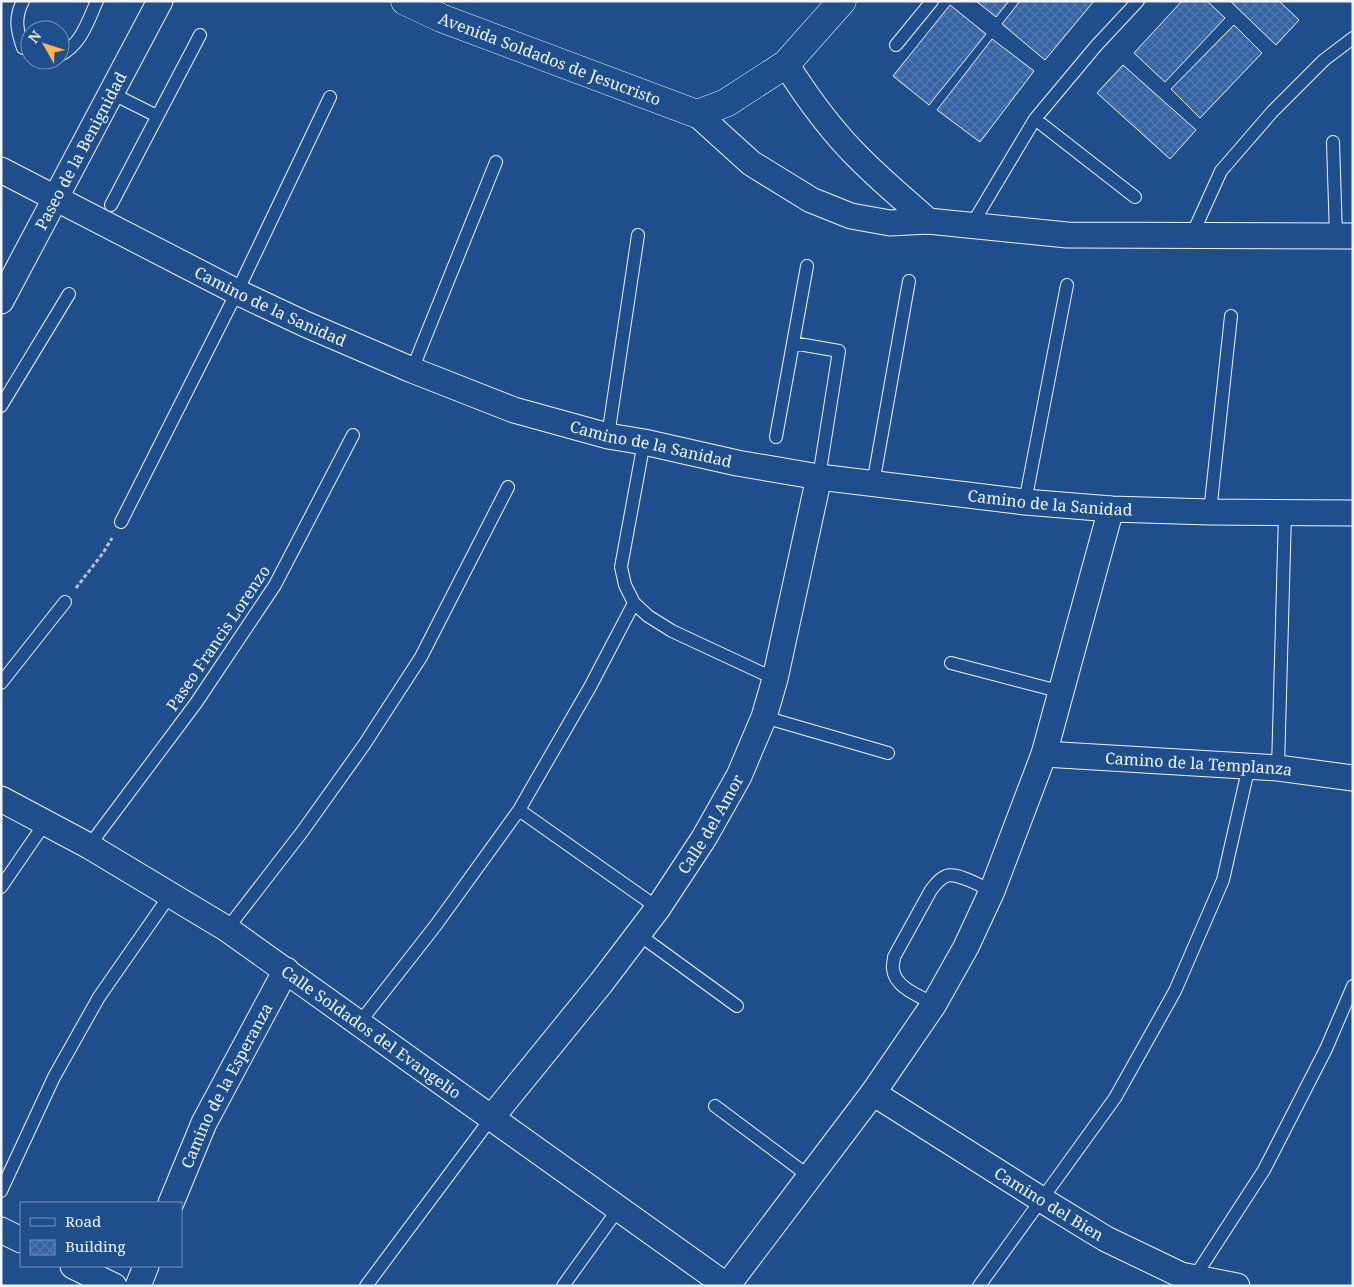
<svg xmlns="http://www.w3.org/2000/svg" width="1354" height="1287" viewBox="0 0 1354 1287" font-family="'Noto Serif',serif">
<defs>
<pattern id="building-cross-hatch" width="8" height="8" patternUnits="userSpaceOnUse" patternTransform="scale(1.25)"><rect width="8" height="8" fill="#3563a3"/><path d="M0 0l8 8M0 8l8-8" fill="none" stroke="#537ab1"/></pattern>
</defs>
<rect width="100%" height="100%" fill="#1f4e8c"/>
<path fill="url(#building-cross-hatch)" stroke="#f2f6ff" d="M976 1H1009L996 17Z
M1020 1H1094L1045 60 1002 24Z
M1182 1H1207L1225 18 1165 82 1134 53Z
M1230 1H1279L1299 20 1276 45Z
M950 5 986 34 929 105 893 76Z
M1234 25 1262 53 1200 118 1171 89Z
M992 39 1034 71 980 142 937 110Z
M1123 65 1196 130 1170 159 1097 93Z"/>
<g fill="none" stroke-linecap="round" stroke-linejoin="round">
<g stroke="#f2f6ff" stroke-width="14">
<path id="lane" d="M23 1C14 18 17 31 23 48L30 50
M896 45 932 1
M60 55C81 45 88 21 97 1
M113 94 157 116
M1035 119 1135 197
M1333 142 1336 236
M111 205 200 35
M971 226 1035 119 1096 46 1138 1
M1192 235 1221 171 1272 112 1324 60 1353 38
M793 343 839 351 819 477
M412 370 496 162
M1 406 69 294
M608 436 638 235
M776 437 807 266
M644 442 621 567 625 585 634 603 648 616 672 631 775 679
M873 484 909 281
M1025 502 1067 285
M1210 512 1231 316
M121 522 237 292 330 97
M951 663 1062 692
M1 683 65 602
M764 717 888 753
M1278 768 1285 513
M519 810 658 908
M89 846 196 703 275 585 353 435
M1 887 45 823
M227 929 302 832 364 745 421 657 508 487
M638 934 737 1006
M934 1004C920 996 895 988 893 969 892 966 894 961 894 957L931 890C935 885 939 879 946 876 957 872 981 886 992 891
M360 1022 436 925 519 810 590 687 634 603
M715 1106 810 1177
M1 1191 54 1077 99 997 170 895
M1194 1278 1264 1170 1326 1049 1353 986
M366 1286 492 1117
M563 1286 619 1208
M979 1286 1115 1098 1175 991 1223 880 1249 766"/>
</g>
<g stroke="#f2f6ff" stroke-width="27">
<g id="street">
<path d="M786 64C808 99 832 132 862 161 883 182 906 201 928 221"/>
<path d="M697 114 751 163 811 200 851 216 890 223 928 221 1067 235 1353 236"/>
<path id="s1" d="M1 170 237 292 305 324 412 370 514 410 608 436 644 442 737 463 819 477 1025 502 1111 509 1210 512 1353 513"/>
<path id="s2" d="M1 301 160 1"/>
<path id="s3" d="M1044 754 1278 768 1353 778"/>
<path id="s4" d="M1 799 89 846 227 929 727 1286 873 1093 934 1004 966 947 992 891 1044 754 1111 509"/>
<path id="s5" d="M873 1093 1042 1200 1106 1239 1181 1275 1237 1286"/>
<path id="s6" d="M492 1117 601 983 658 908 704 838 739 776 764 717 775 679 819 477"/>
<path id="s7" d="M171 1203 204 1123 286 970"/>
<path d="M1 1230 21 1240"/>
<path d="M73 1266 114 1286"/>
<path d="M138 1286 146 1266"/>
</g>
</g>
<g stroke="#f2f6ff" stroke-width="29">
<g id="secondary">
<path id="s8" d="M405 1 441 18 697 114 726 103 786 64 842 1"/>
</g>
</g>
<path stroke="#b3c4dc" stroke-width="3" stroke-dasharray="4 2.5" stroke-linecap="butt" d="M76 588 103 553 112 538"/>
<use href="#lane" stroke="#1f4e8c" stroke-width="12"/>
<use href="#street" stroke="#1f4e8c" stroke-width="25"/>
<use href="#secondary" stroke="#1f4e8c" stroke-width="28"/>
</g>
<g text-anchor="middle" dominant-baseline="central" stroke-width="4" stroke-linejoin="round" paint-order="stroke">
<g font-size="16" fill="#f2f6ff" stroke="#1f4e8c">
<text stroke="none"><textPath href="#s8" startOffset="156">Avenida Soldados de Jesucristo</textPath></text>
<text stroke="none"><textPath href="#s2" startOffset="170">Paseo de la Benignidad</textPath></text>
<text stroke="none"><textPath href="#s1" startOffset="302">Camino de la Sanidad</textPath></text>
<text stroke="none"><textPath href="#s1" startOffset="708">Camino de la Sanidad</textPath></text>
<text stroke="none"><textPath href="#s1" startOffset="1112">Camino de la Sanidad</textPath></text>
<text transform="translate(218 638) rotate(-56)">Paseo Francis Lorenzo</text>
<text stroke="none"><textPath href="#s3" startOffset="155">Camino de la Templanza</textPath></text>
<text stroke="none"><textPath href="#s6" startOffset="366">Calle del Amor</textPath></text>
<text stroke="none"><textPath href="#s4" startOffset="438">Calle Soldados del Evangelio</textPath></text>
<text stroke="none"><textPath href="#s7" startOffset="130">Camino de la Esperanza</textPath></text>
<text stroke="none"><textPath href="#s5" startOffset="208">Camino del Bien</textPath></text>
</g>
</g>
<rect width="1354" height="1287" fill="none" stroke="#f2f6ff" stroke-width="5"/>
<rect x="20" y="1202" width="162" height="65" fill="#1f4e8c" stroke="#7391ba"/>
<rect x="30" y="1218" width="25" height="8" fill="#1f4e8c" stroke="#7391ba"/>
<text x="65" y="1227" font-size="15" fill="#f2f6ff">Road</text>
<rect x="30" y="1240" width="25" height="15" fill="url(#building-cross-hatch)" stroke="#7391ba"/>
<text x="65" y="1252" font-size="15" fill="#f2f6ff">Building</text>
<g transform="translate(45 45) rotate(309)"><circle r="24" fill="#1f4e8c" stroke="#7391ba"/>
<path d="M0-4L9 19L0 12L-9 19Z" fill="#ffb74d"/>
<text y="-8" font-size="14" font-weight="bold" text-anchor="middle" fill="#f2f6ff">N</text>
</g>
</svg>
